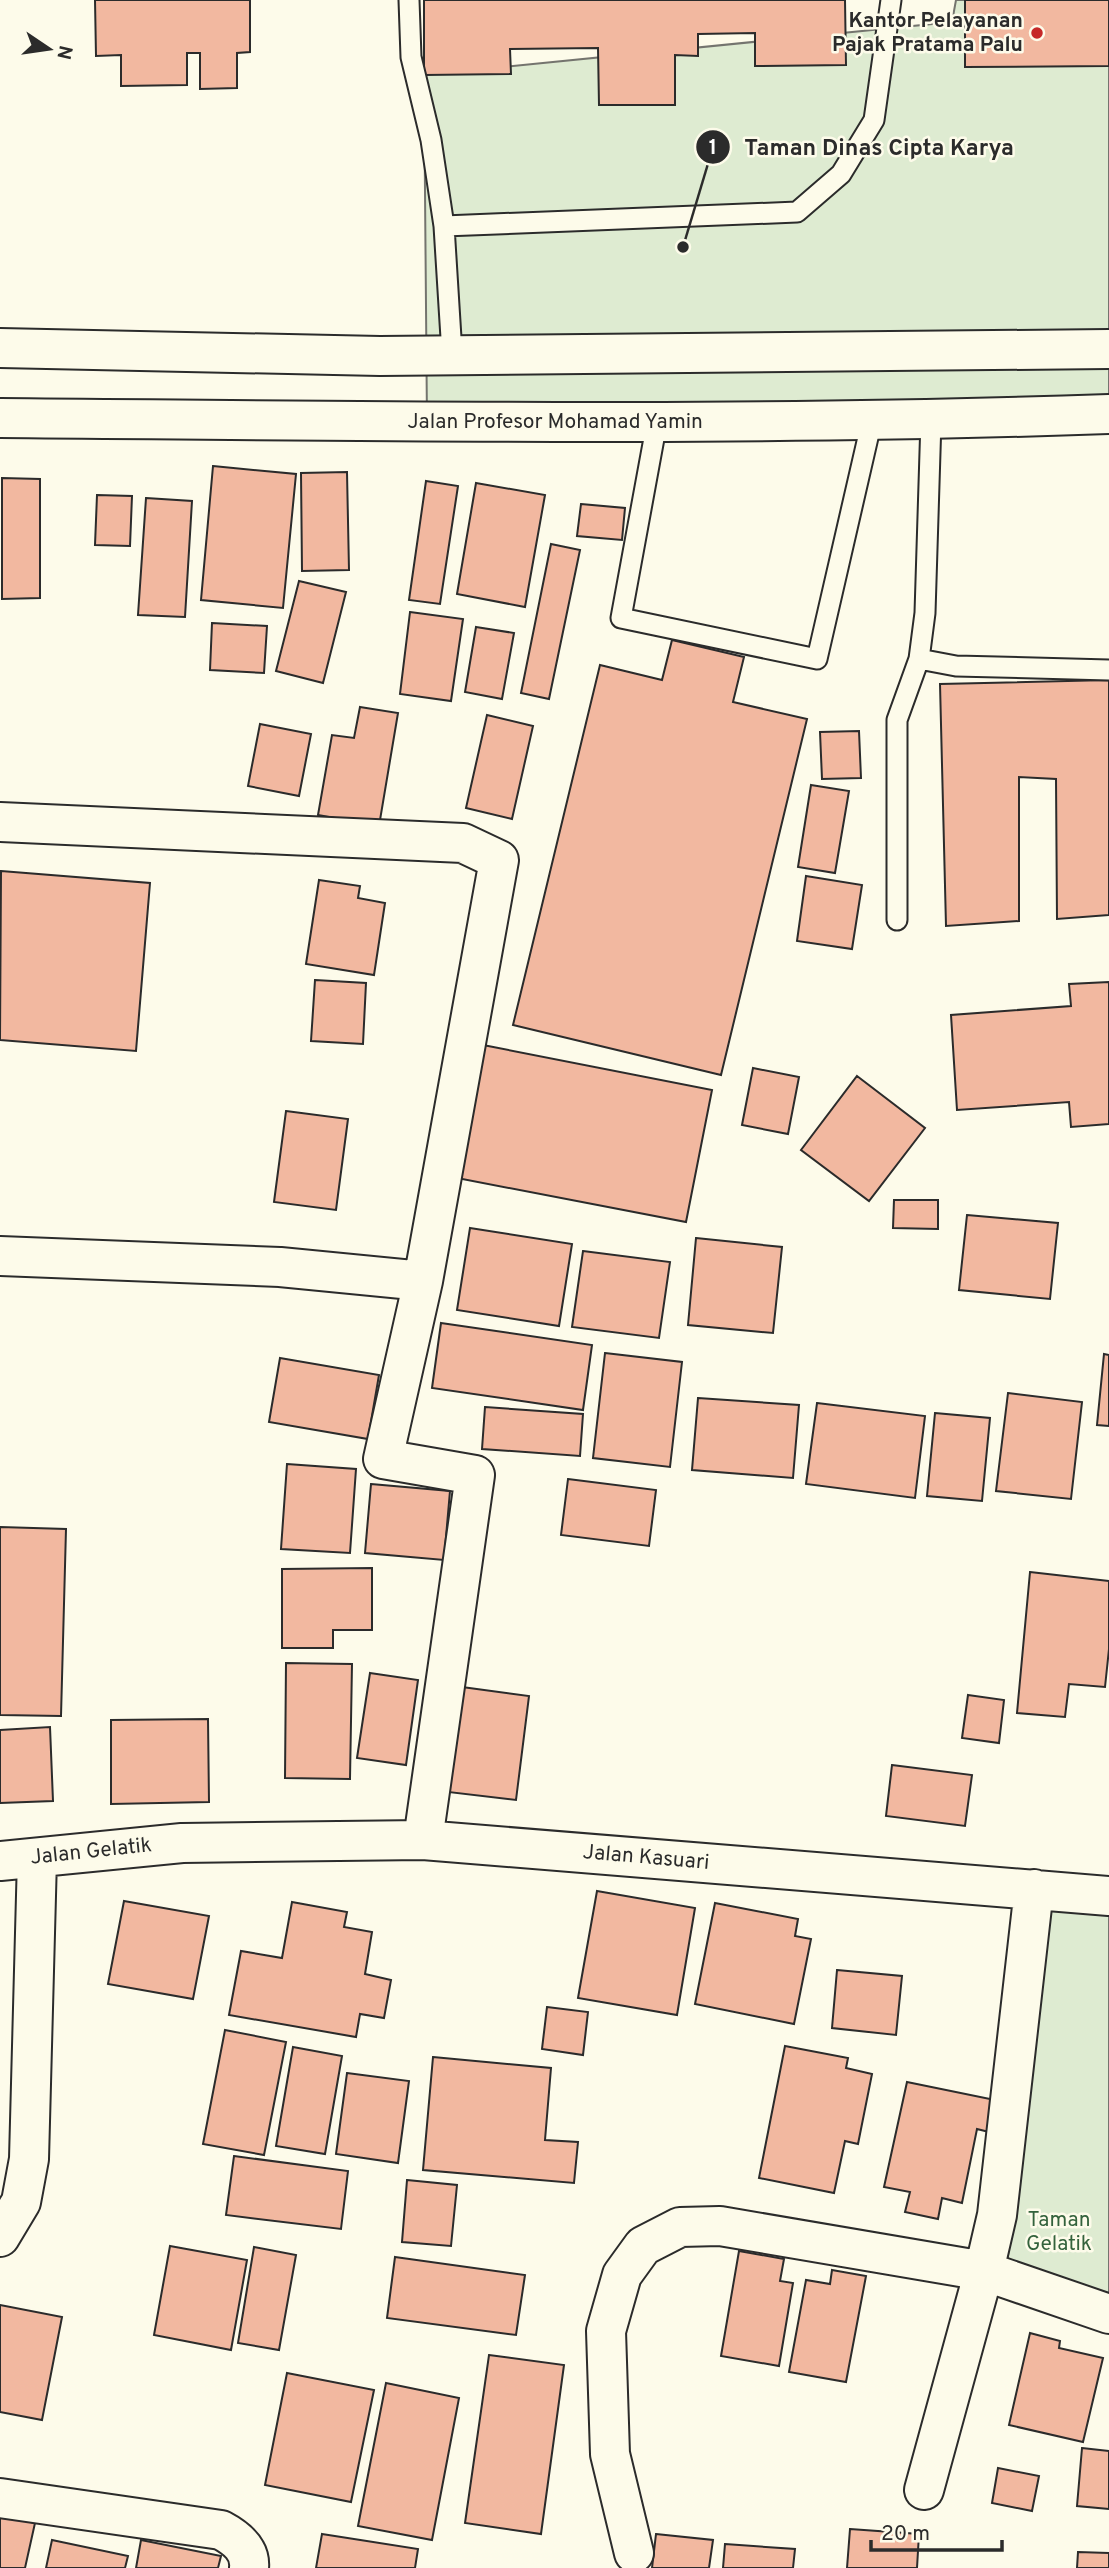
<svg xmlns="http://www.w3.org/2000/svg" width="1109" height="2568" viewBox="0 0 1109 2568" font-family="Overpass,sans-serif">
<rect width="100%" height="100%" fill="#fdfbea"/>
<path fill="#deebd1" stroke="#74746e" stroke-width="2" d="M956 0H1109V419L427 422 424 75 952 22Z
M1109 1890V2304L1007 2268 1038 1895Z"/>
<path fill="#f2b8a0" stroke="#2b2b2b" stroke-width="2" d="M95 0H250V52L237 53V88L200 89V53H187V85L121 86V55L96 56Z
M424 0H845L846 65 755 66V33L698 34V56L675 55V105H599L598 48 510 49 511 74 424 75Z
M965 0H1109V66L965 67Z
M213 466 296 474 283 608 201 600Z
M347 472 349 570 302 571 301 473Z
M2 478 40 479V598L2 599Z
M426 481 458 486 440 604 409 600Z
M476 483 545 495 525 607 457 594Z
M97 495 132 496 130 546 95 545Z
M146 498 192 501 185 617 138 615Z
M581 504 625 508 622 540 577 536Z
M551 544 580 550 549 699 521 693Z
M299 581 346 592 323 683 276 671Z
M410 612 463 619 451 701 400 694Z
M212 623 267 626 264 673 210 670Z
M476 627 514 633 502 699 465 692Z
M672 640 744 657 733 702 807 719 721 1075 513 1025 600 665 662 680Z
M1109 680V915L1057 919 1056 779 1019 777V921L946 926 940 684Z
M360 707 398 713 379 826 318 815 332 735 354 738Z
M487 715 533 726 512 819 466 808Z
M260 724 311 734 299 796 248 786Z
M859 731 861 778 822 779 820 732Z
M811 785 849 791 835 873 798 867Z
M1 871 150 883 136 1051 0 1040Z
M806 876 862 885 852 949 797 941Z
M319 880 360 886 358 898 385 903 374 975 306 964Z
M315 980 366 983 363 1044 311 1041Z
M1109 982V1124L1071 1127 1069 1102 957 1110 951 1015 1071 1006 1069 984Z
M483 1045 712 1090 686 1222 457 1178Z
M753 1068 799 1077 788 1134 742 1125Z
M857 1076 925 1128 869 1201 801 1150Z
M286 1111 348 1119 336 1210 274 1202Z
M894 1200H938V1229L893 1228Z
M967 1215 1058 1223 1050 1299 959 1290Z
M470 1228 572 1244 559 1326 457 1310Z
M696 1238 782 1247 773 1333 688 1325Z
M583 1251 670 1262 659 1338 572 1327Z
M441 1323 592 1345 583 1410 432 1388Z
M605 1353 682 1362 670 1467 593 1458Z
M1104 1354 1109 1355V1426L1097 1425Z
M280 1358 379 1375 368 1439 269 1422Z
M1008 1393 1082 1402 1071 1499 996 1491Z
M698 1398 799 1405 793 1478 692 1470Z
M817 1403 925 1416 915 1498 806 1484Z
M485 1407 583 1414 580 1456 482 1449Z
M935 1413 990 1418 982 1501 927 1496Z
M287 1464 356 1469 350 1553 281 1549Z
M568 1479 656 1490 649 1546 561 1535Z
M371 1484 450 1491 444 1560 365 1553Z
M0 1527 66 1529 61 1716 0 1715Z
M372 1568V1630H333V1648H282V1569Z
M1030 1572 1109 1581V1649L1105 1687 1069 1684 1065 1717 1017 1713Z
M286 1663 352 1664 350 1779 285 1778Z
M370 1673 418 1680 406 1765 357 1758Z
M462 1687 529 1696 516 1800 448 1792Z
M968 1695 1004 1700 999 1743 962 1738Z
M208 1719 209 1802 111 1804V1720Z
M50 1727 53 1801 0 1803V1730Z
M892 1765 972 1775 965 1826 886 1816Z
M597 1891 695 1908 677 2015 578 1998Z
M124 1901 209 1916 193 1999 108 1984Z
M292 1902 347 1912 344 1927 372 1932 365 1974 391 1980 384 2018 360 2014 356 2037 229 2015 241 1951 282 1958Z
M715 1903 798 1919 795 1936 811 1939 794 2024 695 2004Z
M837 1970 902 1976 896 2035 832 2028Z
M547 2007 588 2012 583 2055 542 2049Z
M225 2030 286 2042 264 2155 203 2144Z
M785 2046 848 2058 846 2068 872 2074 858 2144 845 2141 834 2193 759 2178Z
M293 2047 342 2056 325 2154 276 2146Z
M433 2057 551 2068 545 2140 578 2142 574 2183 423 2170Z
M347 2073 409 2081 398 2163 336 2154Z
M907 2082 995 2100 989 2132 977 2129 962 2203 942 2198 938 2219 905 2212 910 2192 884 2187Z
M234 2156 348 2171 341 2229 226 2215Z
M407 2180 457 2185 451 2246 402 2242Z
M170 2246 247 2260 231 2350 154 2335Z
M254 2247 296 2255 279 2350 238 2343Z
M739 2251 784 2259 780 2281 793 2283 779 2366 721 2356Z
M395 2257 525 2275 516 2335 387 2318Z
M832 2270 866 2276 846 2382 789 2372 806 2280 830 2284Z
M0 2305 62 2317 42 2420 0 2412Z
M1030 2333 1060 2341 1059 2348 1103 2358 1083 2442 1009 2425Z
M489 2355 564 2365 541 2534 465 2523Z
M287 2373 374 2390 351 2502 265 2485Z
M386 2383 459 2398 432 2540 358 2526Z
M1082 2448 1109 2451V2509L1077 2506Z
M998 2468 1039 2476 1032 2511 992 2503Z
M0 2515 35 2523 25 2568H0Z
M850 2529 919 2534 917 2568H847Z
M322 2534 418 2549 415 2568H316Z
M656 2534 713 2540 709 2568H652Z
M52 2540 128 2556 125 2568H46Z
M141 2540 221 2556 218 2568H136Z
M725 2544 795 2549 793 2568H723Z
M1078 2552 1109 2553V2568H1077Z"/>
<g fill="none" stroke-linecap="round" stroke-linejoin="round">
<g stroke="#2b2b2b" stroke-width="23">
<path id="lane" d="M409 0 411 57 431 140 444 226 452 354
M444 226 797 212 841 174 874 120 891 0
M657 422 621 618 817 659 872 420
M919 659 956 666 1109 670
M897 920V720L919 659 925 613 931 420"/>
</g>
<g stroke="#2b2b2b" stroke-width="42">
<path id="street" d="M0 822 463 843 499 860 423 1281 383 1459 475 1475 423 1840
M0 1256 280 1267 423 1281
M0 1861 182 1843 423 1840 1109 1896
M1034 1889 997 2215 984 2271 1109 2314
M0 2237 21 2202 29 2159 37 1858
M0 2498 221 2530C236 2538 251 2549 249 2568
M634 2553 610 2454 606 2331 622 2275 643 2246 680 2227 720 2226 984 2271 924 2490"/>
</g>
<g stroke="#2b2b2b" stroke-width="42">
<path id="primary" d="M0 348 380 356 1109 349
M0 418C370 421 740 427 1109 414"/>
</g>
<use href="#lane" stroke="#fdfbea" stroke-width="19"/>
<use href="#street" stroke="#fdfbea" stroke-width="38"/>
<use href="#primary" stroke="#fdfbea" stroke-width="38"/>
</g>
<circle fill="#c62828" stroke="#fdfbea" stroke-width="2.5" cx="1037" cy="33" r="7"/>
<g text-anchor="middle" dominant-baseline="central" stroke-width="5" stroke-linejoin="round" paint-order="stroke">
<g font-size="21" font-weight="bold" fill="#2b2b2b" stroke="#fdfbea" text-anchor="end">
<text x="1023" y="21">Kantor Pelayanan<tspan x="1023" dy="24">Pajak Pratama Palu</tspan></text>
</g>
<g font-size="21" fill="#2b2b2b" stroke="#fdfbea">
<text x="555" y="422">Jalan Profesor Mohamad Yamin</text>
<text transform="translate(91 1852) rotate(-6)">Jalan Gelatik</text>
<text transform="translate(646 1858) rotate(5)">Jalan Kasuari</text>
</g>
<g font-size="21" fill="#34623c" stroke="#fdfbea">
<text x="1059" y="2220">Taman<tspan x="1059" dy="24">Gelatik</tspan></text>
</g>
</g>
<path fill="none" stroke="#2b2b2b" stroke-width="2.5" d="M683 247L713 147"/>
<g fill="#2b2b2b" stroke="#fdfbea" stroke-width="2.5">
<circle cx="683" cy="247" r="7"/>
<circle cx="713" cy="147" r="18"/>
</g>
<g font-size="21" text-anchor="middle" font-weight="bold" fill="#fff">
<text x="713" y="154">1</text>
</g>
<g font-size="23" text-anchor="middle" font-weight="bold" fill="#2b2b2b" stroke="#fdfbea" stroke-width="5" stroke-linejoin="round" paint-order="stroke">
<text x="879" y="155">Taman Dinas Cipta Karya</text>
</g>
<g transform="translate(49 49) rotate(103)" stroke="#fdfbea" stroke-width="5" paint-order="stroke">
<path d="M0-5L12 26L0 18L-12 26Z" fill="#2b2b2b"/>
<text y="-10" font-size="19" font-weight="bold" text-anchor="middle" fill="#2b2b2b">N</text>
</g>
<path d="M871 2540v10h131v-10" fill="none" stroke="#2b2b2b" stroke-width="3.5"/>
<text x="881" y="2540" font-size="21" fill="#2b2b2b" stroke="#fdfbea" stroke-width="5" paint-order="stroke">20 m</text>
</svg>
